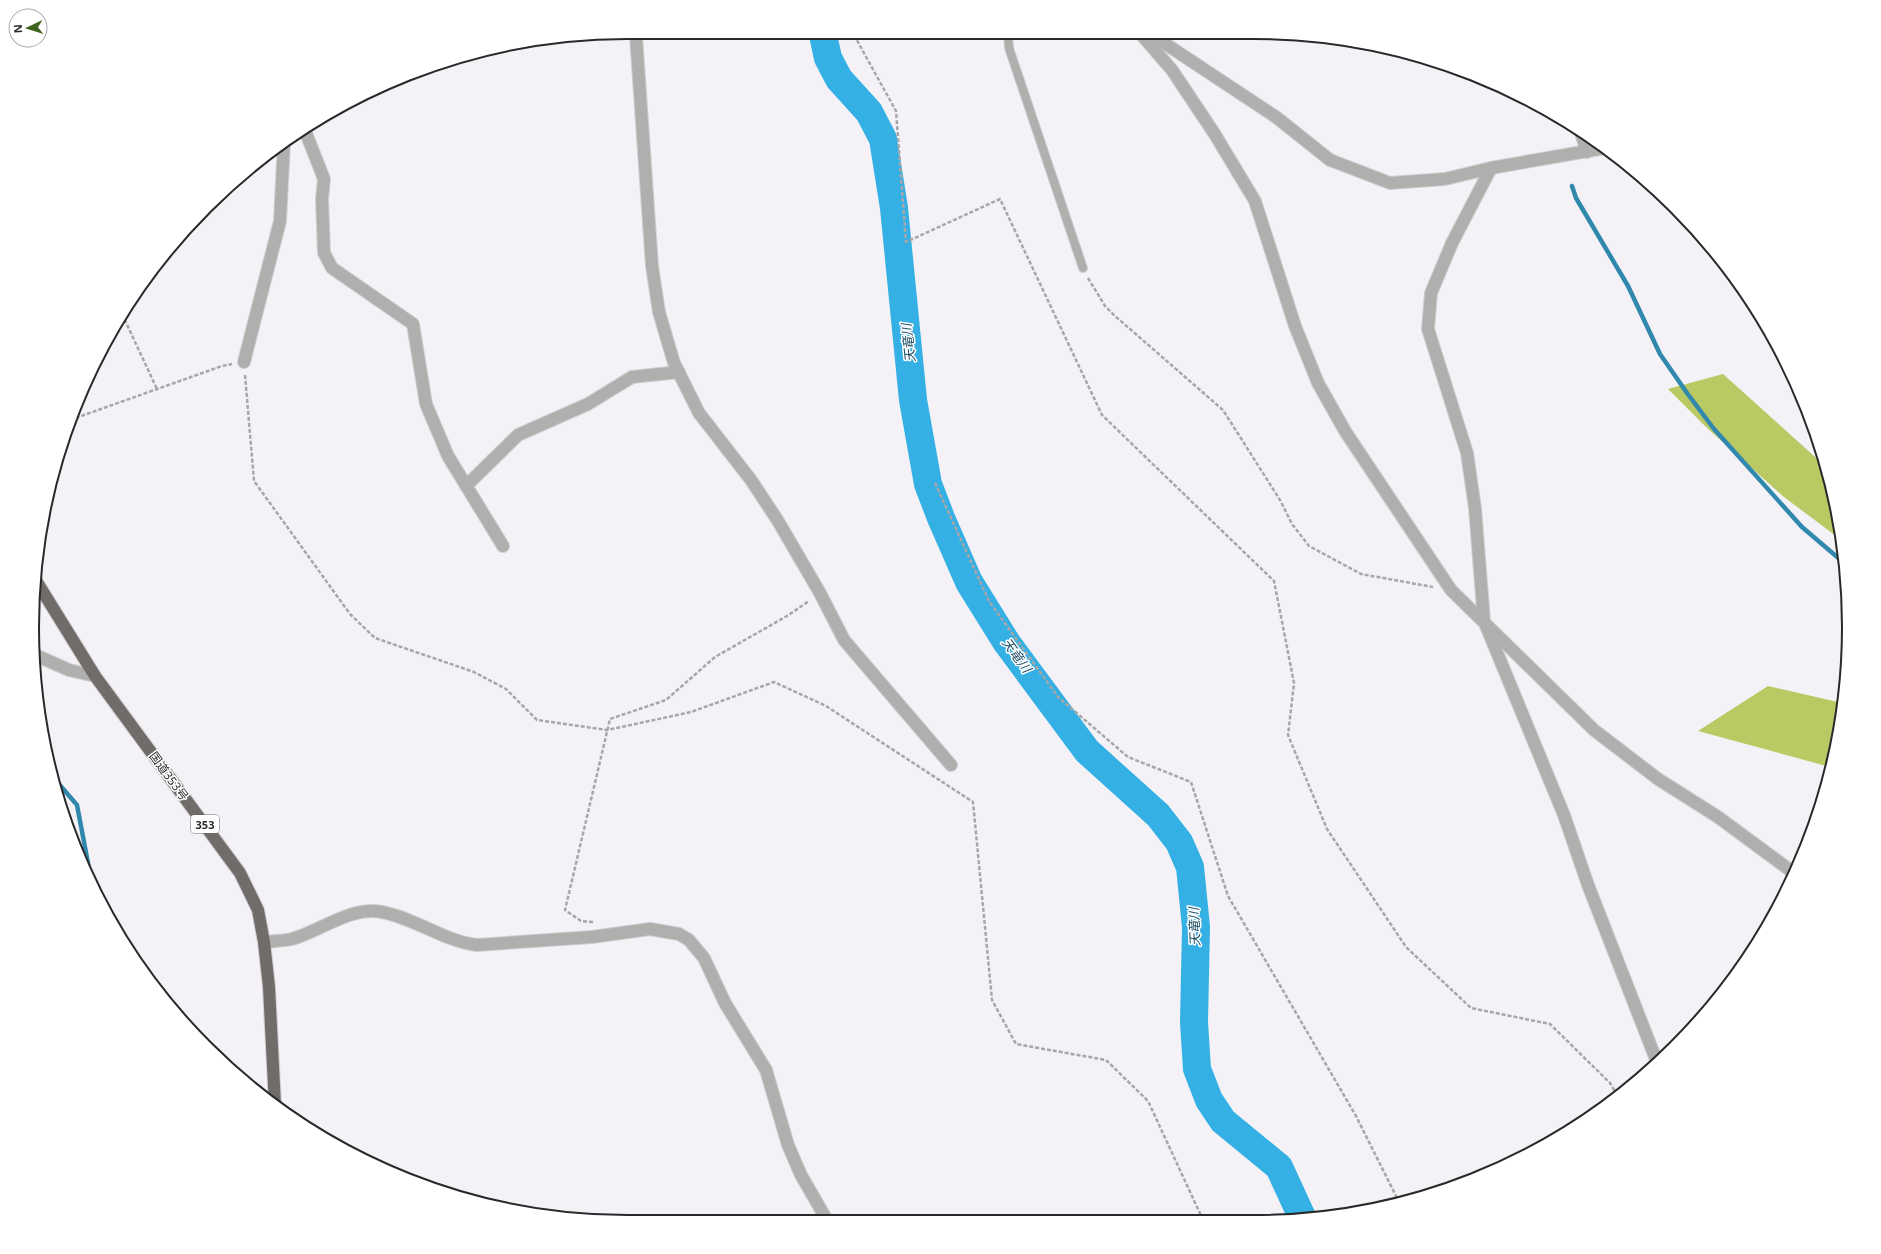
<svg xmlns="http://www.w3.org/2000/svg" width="1881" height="1254" viewBox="0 0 1881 1254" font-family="'Noto Sans','Noto Sans JP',sans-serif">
<rect width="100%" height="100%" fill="#f4f2f6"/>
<path fill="#b9c963" d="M1723 374 1824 465 1838 511 1840 539 1784 497 1706 427 1668 389Z
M1768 686 1842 703 1838 743 1830 767 1698 731Z"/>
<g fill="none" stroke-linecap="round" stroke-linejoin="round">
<path stroke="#3188ad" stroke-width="4.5" d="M1572 186 1576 198 1628 286 1660 354 1687 393 1714 429 1802 527 1843 562
M52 776 77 805 91 879"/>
<path stroke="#34b0e5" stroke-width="28" d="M823 35 828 58 839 79 869 112 883 139 894 208 913 400 928 484 941 518 969 582 1007 643 1087 751 1158 815 1179 842 1190 867 1196 927 1194 1022 1197 1069 1209 1100 1223 1121 1279 1167 1302 1217"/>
<g stroke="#cfced1" stroke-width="10">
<path id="service" d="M1008 34 1009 48 1083 268"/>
</g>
<g stroke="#cfced1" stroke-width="14">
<path id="minor" d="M1140 33 1172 70 1214 133 1255 201 1295 326 1318 383 1345 431 1451 590 1594 730 1658 779 1718 817 1794 873
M1149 33 1276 117 1330 160 1390 183 1445 179 1491 168 1605 148
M636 36 652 266 659 312 674 363 699 413 751 480 778 521 820 593 844 640 951 765
M304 128 324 179 322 199 324 253 332 268 413 324 426 404 448 456 503 546
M1581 133 1587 152
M1491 168 1452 243 1431 293 1428 329 1467 453 1475 508 1484 621 1564 815 1588 885 1657 1062
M244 362 280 221 284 142
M466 486 518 435 588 404 632 377 679 372
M33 654 69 670 95 676
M264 942C273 941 283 941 292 939 321 931 350 906 382 912 415 918 443 941 477 945L592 937 650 929 679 934 689 940 704 958 725 1003 766 1070 788 1145 801 1175 828 1222"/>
</g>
<g stroke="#cfced1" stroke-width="14">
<path id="trunk" d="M35 579 95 676 240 873 258 910 264 942 269 987 275 1105"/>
</g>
<path stroke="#a7a6a9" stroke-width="2.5" stroke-dasharray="4 2" stroke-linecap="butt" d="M854 35 896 111 906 242 1000 199 1102 415 1274 581 1294 683 1288 735 1327 829 1406 947 1471 1008 1550 1024 1610 1083 1617 1095
M1088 278 1105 306 1115 316 1223 410 1280 500 1292 524 1309 546 1361 574 1433 587
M122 314 157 389
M245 375 254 481 350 614 375 638 474 672 506 689 537 720 607 730 691 712 774 682 826 706 973 802 992 1000 1016 1044 1106 1060 1148 1101 1204 1222
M70 420 222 366 232 364
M935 483 989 601 1058 697 1128 757 1191 782 1228 896 1356 1116 1399 1202
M59 799 69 816 70 833
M593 922 581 921 565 910 610 719 666 700 715 657 787 616 809 601"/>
<use href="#service" stroke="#b0afad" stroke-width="8"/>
<use href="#minor" stroke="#b0afad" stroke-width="12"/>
<use href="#trunk" stroke="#6f6c6a" stroke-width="12"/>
</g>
<g text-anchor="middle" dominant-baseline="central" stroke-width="3" stroke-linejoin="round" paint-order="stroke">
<rect fill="#fff" stroke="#69696a" stroke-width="1" x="191" y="815" width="28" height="18" rx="3"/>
<g font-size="11" font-weight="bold" fill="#29292a">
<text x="205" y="824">353</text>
</g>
<g font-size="12" fill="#29292a" stroke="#fff">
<text transform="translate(169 776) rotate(54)">国道353号</text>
</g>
<g font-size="13" font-style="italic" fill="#1a4b61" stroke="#fff">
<text transform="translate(908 343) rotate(-96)">天竜川</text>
<text transform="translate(1017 655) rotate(54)">天竜川</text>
<text transform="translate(1194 927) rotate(-92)">天竜川</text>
</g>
</g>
<path d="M0 0H1881V1254H0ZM627 39H1254A588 588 0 0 1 1842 627V627A588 588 0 0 1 1254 1215H627A588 588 0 0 1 39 627V627A588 588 0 0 1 627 39Z" fill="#fff" fill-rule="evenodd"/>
<path fill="none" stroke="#29292a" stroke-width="2" d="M627 39H1254A588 588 0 0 1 1842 627V627A588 588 0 0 1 1254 1215H627A588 588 0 0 1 39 627V627A588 588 0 0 1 627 39Z"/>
<g transform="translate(28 28) rotate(266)"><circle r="19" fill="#ffffff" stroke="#a9a9aa"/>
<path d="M0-3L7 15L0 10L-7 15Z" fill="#3f631c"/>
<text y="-6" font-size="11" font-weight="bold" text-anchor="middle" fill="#29292a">N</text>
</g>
</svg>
